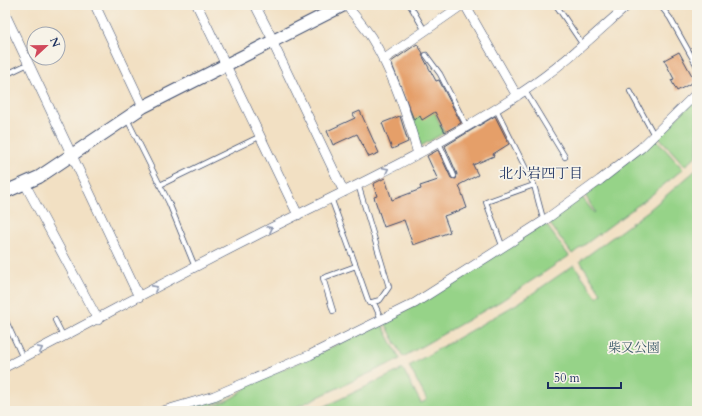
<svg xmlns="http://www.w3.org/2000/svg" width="702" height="416" viewBox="0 0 702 416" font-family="Cardo,'Noto Serif JP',serif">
<rect width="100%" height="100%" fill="#f7f3e8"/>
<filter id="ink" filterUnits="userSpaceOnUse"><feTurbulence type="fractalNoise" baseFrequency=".025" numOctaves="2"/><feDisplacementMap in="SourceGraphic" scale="8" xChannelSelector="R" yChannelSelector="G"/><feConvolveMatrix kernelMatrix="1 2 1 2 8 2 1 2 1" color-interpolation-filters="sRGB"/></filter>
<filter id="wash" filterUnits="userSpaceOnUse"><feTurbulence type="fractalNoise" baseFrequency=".012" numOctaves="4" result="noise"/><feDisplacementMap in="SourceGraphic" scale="16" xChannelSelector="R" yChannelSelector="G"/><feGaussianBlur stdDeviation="0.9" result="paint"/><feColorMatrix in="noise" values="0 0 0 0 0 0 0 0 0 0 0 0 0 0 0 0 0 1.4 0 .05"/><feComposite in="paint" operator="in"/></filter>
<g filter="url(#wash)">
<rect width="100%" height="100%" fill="#f2e0c3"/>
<path fill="#96d388" stroke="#588173" d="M697 98V155L685 166 658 136Z
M431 104 444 133 421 146 409 114Z
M655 138 683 169 649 197 572 254 548 221 582 197 594 213 595 212 585 195Z
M697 169V411H315L403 369 421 403 427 400 409 366 520 302 574 265 597 297 601 293 580 261 648 211Z
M545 223 569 256 501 301 403 357 385 323Z
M382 324 400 359 288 411H203C220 403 236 399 248 385Z
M240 388 221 401 196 411H175Z"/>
<g id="blocks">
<path fill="#e59f69" d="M417 44 423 53 422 55 436 81 439 80 461 123 445 132 435 112 422 120 420 116 414 120 391 62Z
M679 52 695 81 677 91 671 80 674 79 664 60Z
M360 111 379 153 369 157 357 134 333 145 327 131 355 118 353 114Z
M400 116 408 142 392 149 382 123Z
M495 116 509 144 493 154 494 156 473 165 478 175 459 185 467 208 444 216 450 232 413 245 404 220 384 227 374 197 377 196 373 184 385 178 392 200 421 189 420 186 438 180 427 156 438 150 451 178 456 179 457 174 445 146Z"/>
</g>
</g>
<g filter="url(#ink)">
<use href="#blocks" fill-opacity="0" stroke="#3b4a6d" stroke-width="1"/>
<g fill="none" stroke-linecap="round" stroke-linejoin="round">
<g stroke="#3b4a6d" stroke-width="6">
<path id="service" d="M410 5 425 31
M556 5 583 45
M660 5 670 18 697 66
M426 55 440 74 467 127
M5 75 28 64
M525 91 565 157
M630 91 654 135
M496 109 534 185
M127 119 169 203 195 267
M439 143 454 176
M160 185 261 136
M331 198 356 266 323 278 333 311
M503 248 486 202 534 185 542 215 545 220
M356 266 369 303 380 300 389 287 358 184
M374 303 382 321
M5 319 23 358
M55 320 63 336"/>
</g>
<g stroke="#3b4a6d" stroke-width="10">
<path id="minor" d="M95 5 143 107
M197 5 298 215
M255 5 273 40
M346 5C354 15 364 26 371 37 393 72 407 114 418 154
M465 5 517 96
M5 14 139 297
M272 41 344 192
M383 60 462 5
M25 184 98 320
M5 367C88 324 170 279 253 237 344 191 439 148 524 91 562 66 594 35 628 5
M163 411 214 396 310 355 415 303 545 220 600 180 641 148 697 93"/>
</g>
<g stroke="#3b4a6d" stroke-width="14">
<path id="tertiary" d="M5 192 39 177 143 107 344 5"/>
</g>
<use href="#service" stroke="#fff" stroke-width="4.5"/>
<use href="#minor" stroke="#fff" stroke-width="9"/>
<use href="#tertiary" stroke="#fff" stroke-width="12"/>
</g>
<defs><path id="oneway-chevron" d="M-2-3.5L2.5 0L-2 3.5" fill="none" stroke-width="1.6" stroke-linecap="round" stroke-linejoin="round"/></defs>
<g stroke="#8d97ae">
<use href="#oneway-chevron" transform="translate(386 170) rotate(-26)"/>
<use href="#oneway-chevron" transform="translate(270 229) rotate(-26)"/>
<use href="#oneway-chevron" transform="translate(155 288) rotate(-28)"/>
<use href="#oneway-chevron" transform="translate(40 349) rotate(-26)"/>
</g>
</g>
<g text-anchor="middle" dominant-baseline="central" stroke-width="3.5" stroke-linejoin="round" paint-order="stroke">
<g font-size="13" fill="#3a5868" stroke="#f7f3e8">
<text x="634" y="348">柴又公園</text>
</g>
<g font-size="14" fill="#1b2f5e" stroke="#f7f3e8">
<text x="541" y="173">北小岩四丁目</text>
</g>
</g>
<rect width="702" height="416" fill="none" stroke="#f7f3e8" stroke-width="20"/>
<g transform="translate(46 46) rotate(68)"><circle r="19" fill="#f7f3e8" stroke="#9fa5b1"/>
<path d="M0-3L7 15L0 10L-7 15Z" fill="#d1495b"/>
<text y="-6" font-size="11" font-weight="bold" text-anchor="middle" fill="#1b2f5e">N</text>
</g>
<path d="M548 382v6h73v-6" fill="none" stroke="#1b2f5e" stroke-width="2"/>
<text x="554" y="382" font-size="12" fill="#1b2f5e" stroke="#f7f3e8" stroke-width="3" paint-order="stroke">50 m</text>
</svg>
